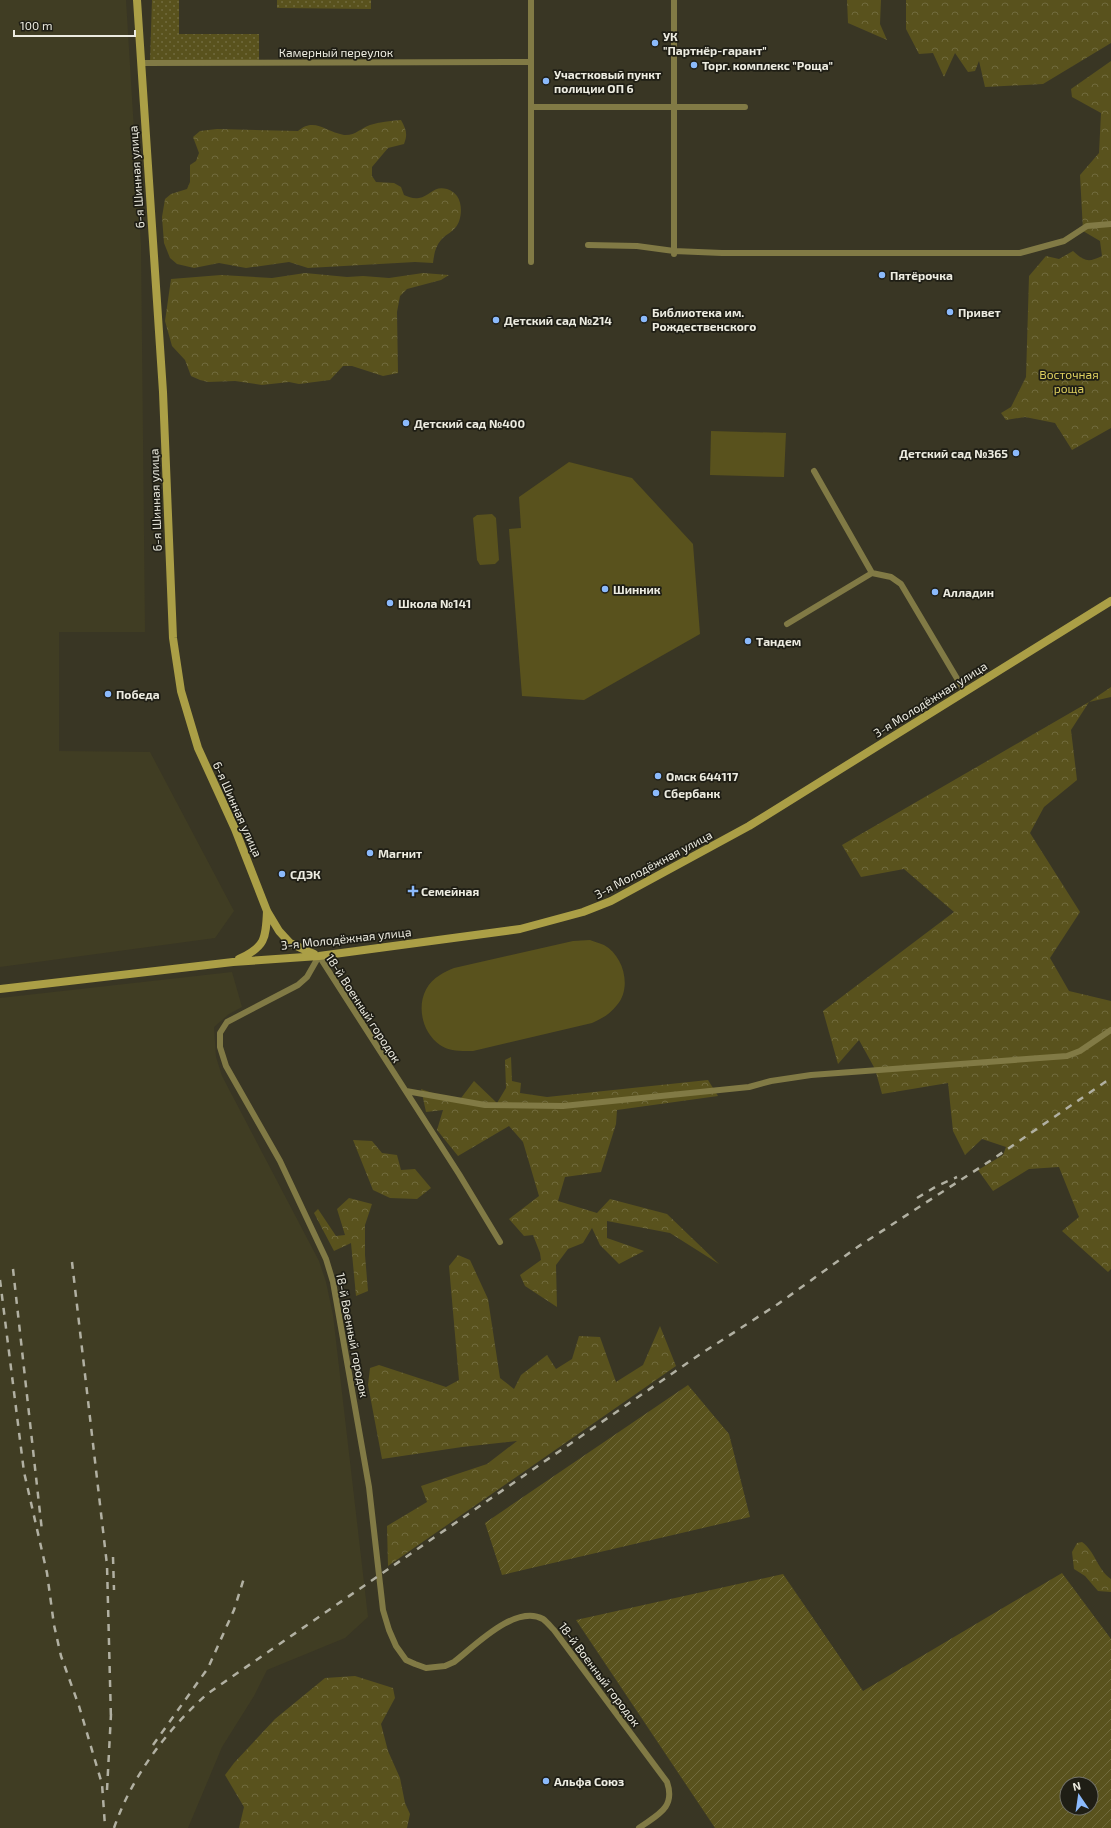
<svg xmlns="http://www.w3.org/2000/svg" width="1111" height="1828" viewBox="0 0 1111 1828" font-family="'Exo 2',sans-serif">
<defs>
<pattern id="grass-dots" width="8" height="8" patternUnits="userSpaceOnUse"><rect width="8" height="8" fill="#59521d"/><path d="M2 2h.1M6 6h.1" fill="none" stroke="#716b3e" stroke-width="1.8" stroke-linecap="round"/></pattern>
<pattern id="forest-crowns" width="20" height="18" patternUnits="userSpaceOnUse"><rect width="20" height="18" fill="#59521d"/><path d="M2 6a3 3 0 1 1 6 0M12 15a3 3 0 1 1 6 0" fill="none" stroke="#716b3e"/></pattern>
<pattern id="garden-furrows" width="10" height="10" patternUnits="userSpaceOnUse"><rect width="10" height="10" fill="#59521d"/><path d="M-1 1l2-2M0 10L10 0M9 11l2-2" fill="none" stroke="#716b3e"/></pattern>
</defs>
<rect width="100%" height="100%" fill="#393624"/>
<path fill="#403d23" d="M0 0H126L141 245 145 632H59V751L150 752 234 911 215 938 0 967Z
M232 972 242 1007 229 1014 214 1027 216 1057 222 1076 319 1261 326 1282 333 1315 368 1617 345 1638 267 1670 254 1696 222 1747 188 1828H0V998Z"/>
<path fill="url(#grass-dots)" d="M152 0H179V34H259V60L150 61Z
M277 0H371V9L277 8Z"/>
<path fill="url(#forest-crowns)" d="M847 0H881L880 24 887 40 848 23Z
M906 0H1111V43L1043 84 985 87 979 61 975 71 968 72 955 53 944 77 933 53 919 54 906 29Z
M1111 61V428L1072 450 1055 423 1025 417 1006 420 1001 413 1011 407 1026 377 1029 276 1046 256 1059 259 1073 251C1084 261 1088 263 1102 256L1100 241 1083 231 1080 175 1099 153 1101 113 1072 97 1071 89Z
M401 120C406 129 408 134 404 144L388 148 372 167V176L376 182 394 183 401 187 404 195C409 197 413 199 419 198 430 196 434 185 447 189 450 190 455 193 457 196 463 204 462 221 455 228 451 233 445 235 441 240 435 247 434 255 433 263L415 262 308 268 289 262 246 268 219 263 194 268 177 264 170 258 164 243 162 217 165 199 171 194 187 189 190 182V165L196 161 199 153 193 137 200 131 217 129 298 131C315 117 325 132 344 135 355 136 361 128 370 125 380 122 390 121 401 120Z
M305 273 347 277 363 276 389 278 423 273 449 275 441 280 407 289 400 296 397 312 398 373 383 376 352 366H343L330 380 299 384 289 382 262 385 235 381 208 382 200 380 191 376 185 360 172 346 165 321 171 279 221 275 272 278Z
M1111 687V697L1089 702 1071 730 1077 780 1044 807 1030 833 1080 912 1050 958 1069 991 1111 1001V1269L1108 1272 1062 1231 1079 1217 1059 1167 1029 1169 993 1191 978 1170 1003 1155 1006 1147 982 1139 965 1155 953 1131 948 1083 882 1094 875 1069 859 1040 838 1064 823 1011 954 912 904 869 861 877 842 845 1089 702Z
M511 1057 512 1081 521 1083 520 1093 547 1097 708 1080 718 1096 617 1110 616 1124 601 1172 565 1177 558 1201 597 1213 610 1199 667 1214 719 1264 670 1233 607 1221V1238L644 1251 619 1264 600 1245 592 1228 583 1243 568 1249 556 1265 557 1307 525 1286 520 1275 541 1260 540 1253 533 1235 524 1236 509 1219 539 1196 523 1142 509 1126 458 1156 437 1130 443 1110 426 1112 421 1089 458 1102 474 1081 497 1103 506 1088 505 1060Z
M353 1140 372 1141 382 1153 397 1155 401 1170 415 1169 431 1188 417 1199 390 1198 373 1190Z
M349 1198 372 1204 365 1225V1255L368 1291 356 1296 351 1243 334 1251 314 1213 318 1209 336 1236 345 1235 337 1209Z
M458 1255 470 1260 488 1299 500 1378 514 1389 521 1375 547 1355 556 1369 572 1359 579 1336 600 1337 616 1382 643 1365 660 1326 676 1366 388 1566 387 1526 427 1502 421 1486 487 1464 517 1441 462 1447 382 1459 368 1385 370 1368 379 1365 446 1387 459 1380 449 1266Z
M1082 1542C1095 1551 1097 1569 1111 1579V1592L1098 1591 1085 1576 1074 1569 1072 1552 1077 1543Z
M355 1676 393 1688 395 1698 381 1724 388 1751 400 1778 405 1803 410 1814 407 1828H239L244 1807 225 1775 234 1763 275 1719 325 1678Z"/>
<path fill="url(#garden-furrows)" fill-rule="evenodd" d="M688 1385 729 1434 750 1517 502 1575 485 1523Z
M1062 1573 1111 1639V1828H715L576 1620 783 1574 863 1691ZM1067 1784H1091V1808H1067Z"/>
<path fill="#59521d" d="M711 431 786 433 784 477 710 475Z
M569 462 632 478 693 544 700 634 584 700 522 696 509 529 521 528 519 497Z
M492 514 496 518 499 560 495 564 480 565 477 560 473 518 477 515Z
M590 940C594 942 600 943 604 945 624 956 632 988 617 1005 610 1014 603 1018 592 1023L473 1051C462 1051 450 1052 440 1045 417 1029 414 990 440 975 444 972 449 970 454 968L573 941Z"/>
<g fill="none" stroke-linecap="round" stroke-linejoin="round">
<path stroke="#817a45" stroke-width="6" d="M531 0V262
M674 0V254
M141 63 531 62
M531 107H745
M588 245 637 246 674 251 722 253H1020L1064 241 1087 226 1111 224
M814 471 872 573
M787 624 872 573 891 577 901 584 965 692
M319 956 307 977 298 985 227 1022 220 1033V1047L226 1066 280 1161 326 1259 333 1282 369 1487 383 1610 389 1630 396 1646 406 1660 415 1664 426 1668 445 1666 454 1662C475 1646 515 1604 543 1619 547 1622 551 1627 554 1630L667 1782C676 1808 657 1815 639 1828
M319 956 459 1174 500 1242
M406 1091 485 1105 563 1106 749 1087 771 1081 811 1075 1067 1056 1080 1051 1111 1030"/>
<path stroke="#ab9f46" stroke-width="8" d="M137 0 163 392 173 638 181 691 198 748 235 829 267 911 279 931 290 943 314 954
M239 959C265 947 266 939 267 911
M0 989 233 962 319 956 520 929 583 912 611 901 749 826 1111 601"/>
<path stroke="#b1b0a2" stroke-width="2.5" stroke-dasharray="7 7" stroke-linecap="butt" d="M917 1198 937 1186 957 1177
M72 1262 107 1565 111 1720
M13 1269 42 1531
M0 1280 24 1472 47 1573 54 1625 61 1656 79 1706 102 1784 105 1826
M113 1557 114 1590
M153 1745 208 1668 234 1610 244 1578
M107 1790 111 1714
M114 1828C132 1776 166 1731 207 1694L699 1355 778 1304 859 1246 993 1159 1111 1078"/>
</g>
<g fill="#8bbafc" stroke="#1f1e15" stroke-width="1.5">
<circle cx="655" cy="43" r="4"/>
<circle cx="694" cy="65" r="4"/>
<circle cx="546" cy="81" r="4"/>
<circle cx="882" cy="275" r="4"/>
<circle cx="950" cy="312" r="4"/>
<circle cx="644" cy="319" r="4"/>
<circle cx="496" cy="320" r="4"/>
<circle cx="406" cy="423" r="4"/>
<circle cx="1016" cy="453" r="4"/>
<circle cx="605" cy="589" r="4"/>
<circle cx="935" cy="592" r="4"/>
<circle cx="390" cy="603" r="4"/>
<circle cx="748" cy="641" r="4"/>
<circle cx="108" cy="694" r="4"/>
<circle cx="658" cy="776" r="4"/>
<circle cx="656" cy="793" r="4"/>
<circle cx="370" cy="853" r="4"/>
<circle cx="282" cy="874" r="4"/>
<path d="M411 885h4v4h4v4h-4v4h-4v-4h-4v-4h4z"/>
<circle cx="546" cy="1781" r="4"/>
</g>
<g text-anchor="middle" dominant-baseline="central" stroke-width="3.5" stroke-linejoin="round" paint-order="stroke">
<g font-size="12" font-weight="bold" fill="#ecebe0" stroke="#1f1e15" text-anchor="start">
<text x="663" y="36">УК<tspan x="663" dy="14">"Партнёр-гарант"</tspan></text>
<text x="702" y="65">Торг. комплекс "Роща"</text>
<text x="554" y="74">Участковый пункт<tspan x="554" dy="14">полиции ОП 6</tspan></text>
<text x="890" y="275">Пятёрочка</text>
<text x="652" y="312">Библиотека им.<tspan x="652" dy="14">Рождественского</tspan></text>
<text x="958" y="312">Привет</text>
<text x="504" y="320">Детский сад №214</text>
<text x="414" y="423">Детский сад №400</text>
<text x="1008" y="453" text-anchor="end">Детский сад №365</text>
<text x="613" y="589">Шинник</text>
<text x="943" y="592">Алладин</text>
<text x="398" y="603">Школа №141</text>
<text x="756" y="641">Тандем</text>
<text x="116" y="694">Победа</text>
<text x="666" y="776">Омск 644117</text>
<text x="664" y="793">Сбербанк</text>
<text x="378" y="853">Магнит</text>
<text x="290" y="874">СДЭК</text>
<text x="421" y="891">Семейная</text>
<text x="554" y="1781">Альфа Союз</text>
</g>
<g font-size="12" fill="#ecebe0" stroke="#1f1e15">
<text x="336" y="52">Камерный переулок</text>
<text transform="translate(136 177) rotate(-94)">6-я Шинная улица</text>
<text transform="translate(155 500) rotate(-92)">6-я Шинная улица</text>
<text transform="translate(930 699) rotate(-32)">3-я Молодёжная улица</text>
<text transform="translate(238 809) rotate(66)">6-я Шинная улица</text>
<text transform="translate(653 864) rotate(-28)">3-я Молодёжная улица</text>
<text transform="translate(346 938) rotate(-6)">3-я Молодёжная улица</text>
<text transform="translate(364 1008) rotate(57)">18-й Военный городок</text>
<text transform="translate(353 1335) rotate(79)">18-й Военный городок</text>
<text transform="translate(600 1674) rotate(53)">18-й Военный городок</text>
</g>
<g font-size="12" fill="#ddce5e" stroke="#1f1e15">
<text x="1069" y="374">Восточная<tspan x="1069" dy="14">роща</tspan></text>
</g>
</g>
<g transform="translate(1079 1796) rotate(347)"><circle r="19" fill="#1f1e15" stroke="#717066"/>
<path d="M0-3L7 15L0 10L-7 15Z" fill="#8bbafc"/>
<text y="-6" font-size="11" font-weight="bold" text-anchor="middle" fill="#ecebe0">N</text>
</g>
<path d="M14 30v6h121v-6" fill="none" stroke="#ecebe0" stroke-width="2"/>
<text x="20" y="30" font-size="12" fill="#ecebe0" stroke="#1f1e15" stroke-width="3" paint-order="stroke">100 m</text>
</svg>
